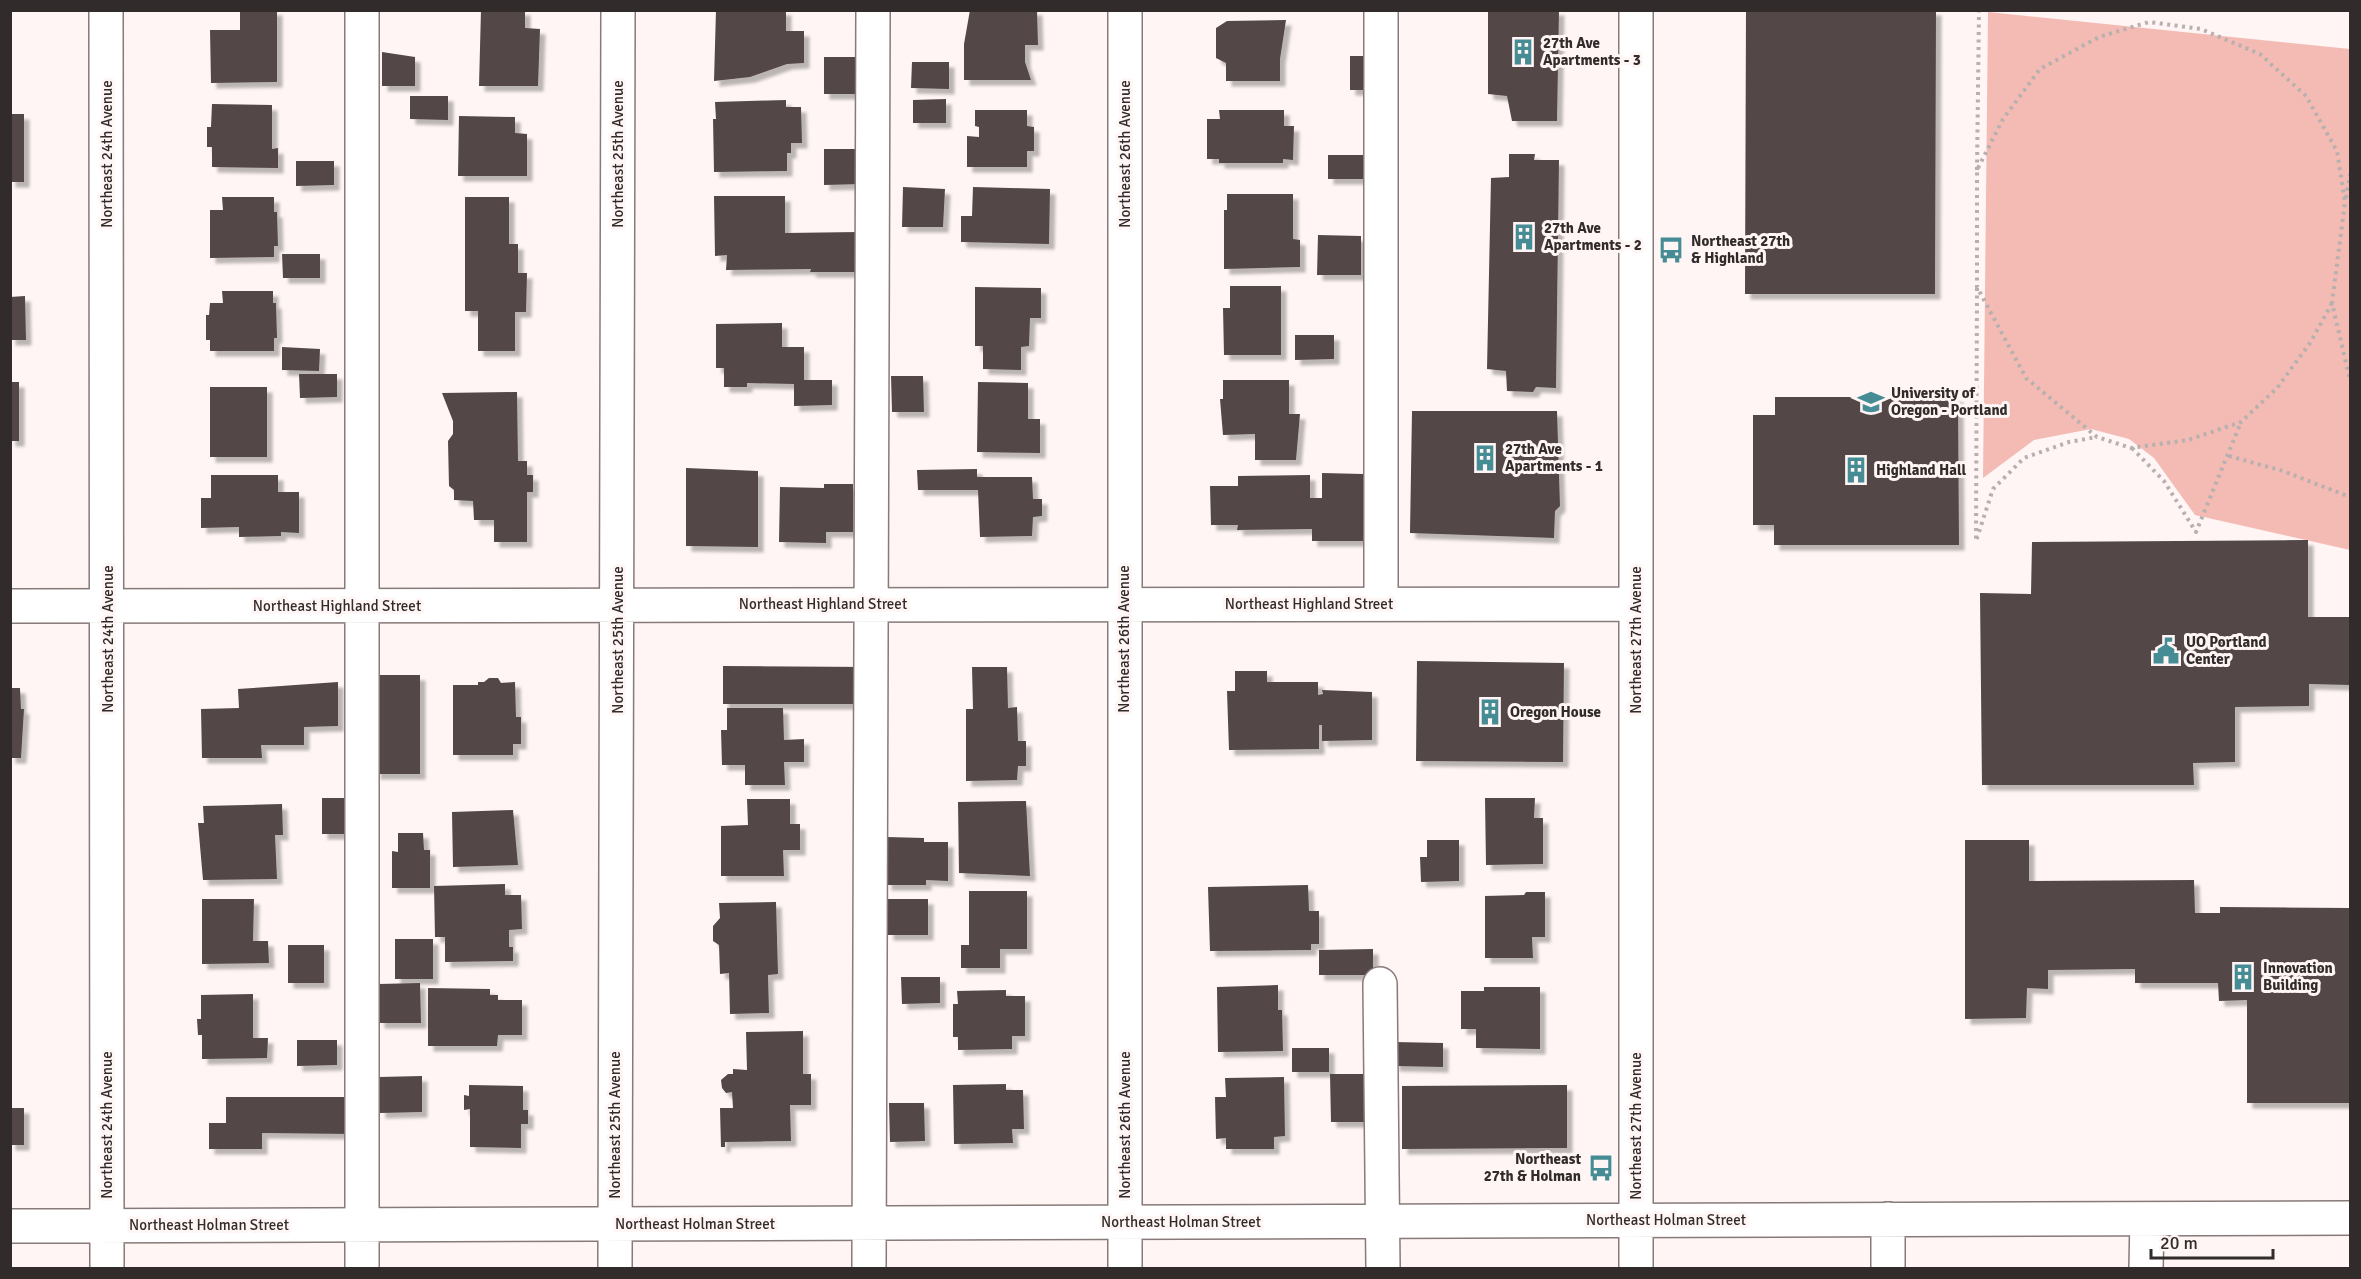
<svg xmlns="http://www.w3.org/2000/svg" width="2361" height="1279" viewBox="0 0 2361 1279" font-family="Signika,sans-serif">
<defs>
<filter id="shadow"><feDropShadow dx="5.5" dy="5.5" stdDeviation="1.5" flood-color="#0004"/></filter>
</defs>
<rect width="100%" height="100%" fill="#fef5f4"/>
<path fill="#f4bbb4" d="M1988 12 2350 49V550L2195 515 2154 458 2129 439 2091 429 2034 440 1983 478Z"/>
<path fill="#534746" filter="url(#shadow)" d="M240 10H277V82L211 83 210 30H240Z
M481 10H525V28L540 29 538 86H479Z
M716 10H786V31H804V63L787 64 750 77 714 81Z
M970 10H1037L1038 45H1025V62L1031 80H964V44Z
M1488 10H1559L1557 121H1512L1507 96 1488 94Z
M1746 10H1936L1935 294H1745Z
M1286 20 1280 59V81H1226V63L1216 58V28L1227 21Z
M382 52 415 57V86H382Z
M1350 56H1374L1373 90H1350Z
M824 57H862L863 94H824Z
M912 62H949V89L911 88Z
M410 96H448V120L410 119Z
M946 99V123H913V100Z
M786 100V107H801L802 143H791V153H787V171L714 172 713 119H716L715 102Z
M212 104 272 105V149L278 148V168L212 167V147H207V127H211Z
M975 110H1027V126L1034 127V151H1027V167H967V136L979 137V127L975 126Z
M1219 110H1284V126H1294L1293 160 1283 159V163H1219V159H1207V119H1220Z
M10 114H24V182H10Z
M459 116 515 117V133L527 134V176H458Z
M824 149H862V184L824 185Z
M1509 154H1535L1534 160H1559L1556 388 1536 387 1533 392 1507 391 1506 371 1487 369 1491 178 1509 177Z
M1328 155H1366V179H1328Z
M296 161H334V185L296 186Z
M903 187 945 189 943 227H902Z
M973 187 1050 189 1049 244 961 242V216H972Z
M1227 194H1293V239L1300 240V267L1224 269V210H1227Z
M714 196H785V233L859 232V272H810L811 269 726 270 727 255 715 256Z
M222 197H274V212H277L278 246H274V257L210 258V210H223Z
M465 197H509V244H518V273H527L526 312H515V351H478V311H465Z
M1318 235 1361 236V275H1317Z
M282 254H320V278H283Z
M1230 286H1281V355H1224L1223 308H1230Z
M975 287 1041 288V318H1030L1029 346 1021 347V370L983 369V346H975Z
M222 291H273V303H276L277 338H274V351H210V340H206V315H209L210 303H223Z
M25 296 26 340H10V297Z
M782 323V347H804V380H832V405L794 406V384L747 383V387H724V368H716V324Z
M1295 335H1334V359L1295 360Z
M282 347 320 349 319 371 282 370Z
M299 374H337V397L300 398Z
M891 376H923L924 412H892Z
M1223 380H1289V414H1300L1296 460H1255V434L1223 435 1220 399H1223Z
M10 382H19V441H10Z
M978 382 1028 383V419H1040V453L977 452Z
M210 387H267V457H210Z
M517 392 518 461H527V475H533V492H527V542H494V520H474L473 501 454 500V490L449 486 448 441 453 434V421L442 393Z
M1775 397H1958L1959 545H1774V525H1753V415H1775Z
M1412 411H1557L1560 506 1555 511 1554 538 1410 533Z
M686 468 758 471V547L686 546Z
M977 469V477H1032L1033 499H1042V516L1033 517 1032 536 980 537 978 490H918L917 470Z
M1322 473 1363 474 1366 541H1312V529L1237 530 1238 525H1211L1210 486H1238V476L1310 475V498H1322Z
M211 475H278V492H299V533L281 532V536L239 537V527L201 528V498H211Z
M824 484H853V532H826V543L779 542 780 487 824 488Z
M2308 540V617H2350V685L2309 684V706L2235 707V762L2193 763 2194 785H1982L1980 593 2031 594 2032 542Z
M1417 661 1564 663 1563 762 1416 761Z
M723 666 870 667V704H723Z
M972 667H1007L1008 708 1017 707 1018 741H1026V766H1018L1017 780 966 781V709H973Z
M1235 671H1267V682H1318V695L1323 694 1322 690 1372 692V740L1322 741V725H1319V749L1229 750 1227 691H1235Z
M375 675H420V774H375Z
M489 678H498L501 683 515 682 516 717H521V744H513V755H453V685H478V682H484Z
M338 682V726L304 727V745H261L262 758H202L201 709 239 708 238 689Z
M10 688H20L21 709H24L21 758H10Z
M727 708H783L784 740 804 739V762H784L785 785H745V765H722L721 730H727Z
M322 798H351L352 834H322Z
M1485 798H1535L1534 818H1543V864L1486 865Z
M747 799H790V824H800V850H783L784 876H721V826L748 825Z
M1026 801 1030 876 959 873 958 802Z
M282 804 283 835H275L277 879 203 880 198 823H204L203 806Z
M513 810 518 865 453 867 452 812Z
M398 833H423L424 850H430V888H392V851L398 852Z
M887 837 924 838V842H948V881L926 880V885H886Z
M1427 840H1459V881L1421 882 1420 857H1427Z
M1965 840H2029V881L2194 880 2195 913H2220V907L2350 908V1103H2247V1000L2219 1001 2218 983H2135V969L2048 970V989L2027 988 2026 1018 1965 1019Z
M505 884V895H521L522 929 509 930V947H513V961L445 962V937H435L434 886Z
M1308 885 1309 911H1319V944H1311V950L1210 951 1208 887Z
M969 891H1027V949H1000V968H961V945H969Z
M1526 892H1545V937H1532L1533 958H1485V896L1524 895Z
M202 899H254L253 941H268L269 963 202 964Z
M888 899H928V935H888Z
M776 902 778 974 768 975 769 1013 730 1014 729 973 720 974 719 945 713 941V926L720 918 719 903Z
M395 939H433V979H395Z
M288 945H324V983H288Z
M1373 949V975H1319V950Z
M901 977H940V1003L902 1004Z
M420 983 421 1023H379V984Z
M1278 985V1010H1282L1283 1051 1218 1052 1217 987Z
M1484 987H1540V1049L1476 1048V1029H1461V991H1484Z
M428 988 490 989V995H498V1000H522V1035H498L497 1046H428Z
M1006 990V996H1025V1036H1012V1049L958 1050V1037H953V1004H958L957 991Z
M253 994V1038H268L267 1058 202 1059V1035H198L197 1019H201V995Z
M803 1031V1074H811V1105H790L791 1141 725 1142V1147H721L720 1108H733L732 1092 726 1093 722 1088 721 1080 728 1074H733V1069L747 1070 746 1032Z
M297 1040H337V1065L297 1066Z
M1394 1042 1443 1043V1067L1394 1066Z
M1292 1048H1329V1072H1292Z
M1330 1074H1369L1370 1122H1331Z
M422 1076V1112L380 1113 379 1077Z
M1284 1077 1285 1136 1274 1137V1149H1226V1138L1216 1139 1215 1097H1226L1225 1078Z
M1006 1084V1090H1023L1024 1129H1012L1013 1143 954 1144 953 1085Z
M469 1085 523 1086V1110H528V1124H521V1148L470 1147V1109L464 1110V1095L469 1096Z
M1567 1085V1148L1402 1149V1086Z
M226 1097H352V1134L262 1133V1149H209V1123H226Z
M889 1103H924L925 1141 890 1142Z
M10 1108H24V1145H10Z"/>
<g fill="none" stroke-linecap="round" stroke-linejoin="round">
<g stroke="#877a78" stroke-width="36">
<path id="minor" d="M106 10 107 1268
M1125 10V1268
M1381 604V10
M10 606 1636 604
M1380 984 1383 1268
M1888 1219V1268
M10 1226 2350 1218
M362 1268V10
M615 1268 618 10
M869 1268 873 10
M1636 1268V10
M2146 1268 2147 1219"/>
</g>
<path stroke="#b7b0af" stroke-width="4" stroke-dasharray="3 4.5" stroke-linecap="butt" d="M1977 170 1979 10
M2346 198 2350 174
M1977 288 1976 541 1993 489 2024 458 2069 442 2097 437
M2332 303 2310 343 2277 388 2241 422 2188 440 2131 448 2097 437 2026 378 1977 287V170L2003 119 2040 69 2099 37 2149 22 2201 29 2260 54 2306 96 2337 151 2345 202 2332 303 2350 380
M2132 448 2164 481 2196 532 2241 422
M2229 456 2283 471 2350 497"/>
<use href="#minor" stroke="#fff" stroke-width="33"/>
</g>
<defs>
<g id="building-bare" transform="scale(2.07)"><path d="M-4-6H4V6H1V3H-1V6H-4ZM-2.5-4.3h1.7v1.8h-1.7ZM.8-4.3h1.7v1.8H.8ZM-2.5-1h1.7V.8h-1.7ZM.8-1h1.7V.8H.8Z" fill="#458c95" stroke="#fef5f4" stroke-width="2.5" paint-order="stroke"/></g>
<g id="bus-bare" transform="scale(2.07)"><path d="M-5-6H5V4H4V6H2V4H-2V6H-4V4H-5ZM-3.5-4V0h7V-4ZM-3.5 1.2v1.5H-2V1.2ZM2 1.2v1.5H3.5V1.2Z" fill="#458c95" stroke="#fef5f4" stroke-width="2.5" paint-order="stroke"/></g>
<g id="university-bare" transform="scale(2.07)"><path d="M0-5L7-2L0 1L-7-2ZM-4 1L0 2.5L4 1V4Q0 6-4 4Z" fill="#458c95" stroke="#fef5f4" stroke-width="2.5" paint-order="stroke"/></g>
<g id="civic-bare" transform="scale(2.07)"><path d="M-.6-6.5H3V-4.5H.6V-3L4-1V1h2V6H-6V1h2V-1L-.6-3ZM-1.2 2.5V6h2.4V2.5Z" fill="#458c95" stroke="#fef5f4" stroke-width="2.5" paint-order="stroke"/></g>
</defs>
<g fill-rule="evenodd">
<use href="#building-bare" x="1523" y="52"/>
<use href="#building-bare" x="1524" y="237"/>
<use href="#bus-bare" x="1671" y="250"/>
<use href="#university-bare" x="1871" y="402"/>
<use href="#building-bare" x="1485" y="458"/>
<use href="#building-bare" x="1856" y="470"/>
<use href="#civic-bare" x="2166" y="651"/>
<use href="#building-bare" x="1490" y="712"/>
<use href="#building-bare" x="2243" y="977"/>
<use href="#bus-bare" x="1601" y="1168"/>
</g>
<g text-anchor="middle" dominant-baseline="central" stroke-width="6" stroke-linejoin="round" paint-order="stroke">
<g font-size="15" font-weight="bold" fill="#312c2b" stroke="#fef5f4" text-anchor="start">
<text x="1543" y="43">27th Ave<tspan x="1543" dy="17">Apartments - 3</tspan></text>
<text x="1544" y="228">27th Ave<tspan x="1544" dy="17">Apartments - 2</tspan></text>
<text x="1691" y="241">Northeast 27th<tspan x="1691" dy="17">&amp; Highland</tspan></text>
<text x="1891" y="393">University of<tspan x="1891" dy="17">Oregon - Portland</tspan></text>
<text x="1505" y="449">27th Ave<tspan x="1505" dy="17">Apartments - 1</tspan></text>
<text x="1876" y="470">Highland Hall</text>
<text x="2186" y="642">UO Portland<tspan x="2186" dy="17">Center</tspan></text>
<text x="1510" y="712">Oregon House</text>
<text x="2263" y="968">Innovation<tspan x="2263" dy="17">Building</tspan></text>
<text x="1581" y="1159" text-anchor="end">Northeast<tspan x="1581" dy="17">27th &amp; Holman</tspan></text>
</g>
<g font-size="15" fill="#312c2b" stroke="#fef5f4">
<text transform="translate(107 154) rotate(-90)">Northeast 24th Avenue</text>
<text transform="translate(618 154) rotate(-90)">Northeast 25th Avenue</text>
<text transform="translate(1125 154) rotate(-90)">Northeast 26th Avenue</text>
<text x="823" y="604">Northeast Highland Street</text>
<text x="1309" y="604">Northeast Highland Street</text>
<text x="337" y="606">Northeast Highland Street</text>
<text transform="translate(108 639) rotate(-90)">Northeast 24th Avenue</text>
<text transform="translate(1124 639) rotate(-90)">Northeast 26th Avenue</text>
<text transform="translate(618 640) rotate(-90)">Northeast 25th Avenue</text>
<text transform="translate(1636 640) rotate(-90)">Northeast 27th Avenue</text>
<text transform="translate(107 1125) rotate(-90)">Northeast 24th Avenue</text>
<text transform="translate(615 1125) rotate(-90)">Northeast 25th Avenue</text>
<text transform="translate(1125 1125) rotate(-90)">Northeast 26th Avenue</text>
<text transform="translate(1636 1126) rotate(-90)">Northeast 27th Avenue</text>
<text x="1666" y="1220">Northeast Holman Street</text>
<text x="1181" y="1222">Northeast Holman Street</text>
<text x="695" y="1224">Northeast Holman Street</text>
<text x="209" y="1225">Northeast Holman Street</text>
</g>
</g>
<rect width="2361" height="1279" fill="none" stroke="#312c2b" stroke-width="24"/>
<path d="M2151 1249v9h122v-9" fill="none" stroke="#312c2b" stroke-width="3"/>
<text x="2160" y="1249" font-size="18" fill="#312c2b" stroke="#fef5f4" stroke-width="4.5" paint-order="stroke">20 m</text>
</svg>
